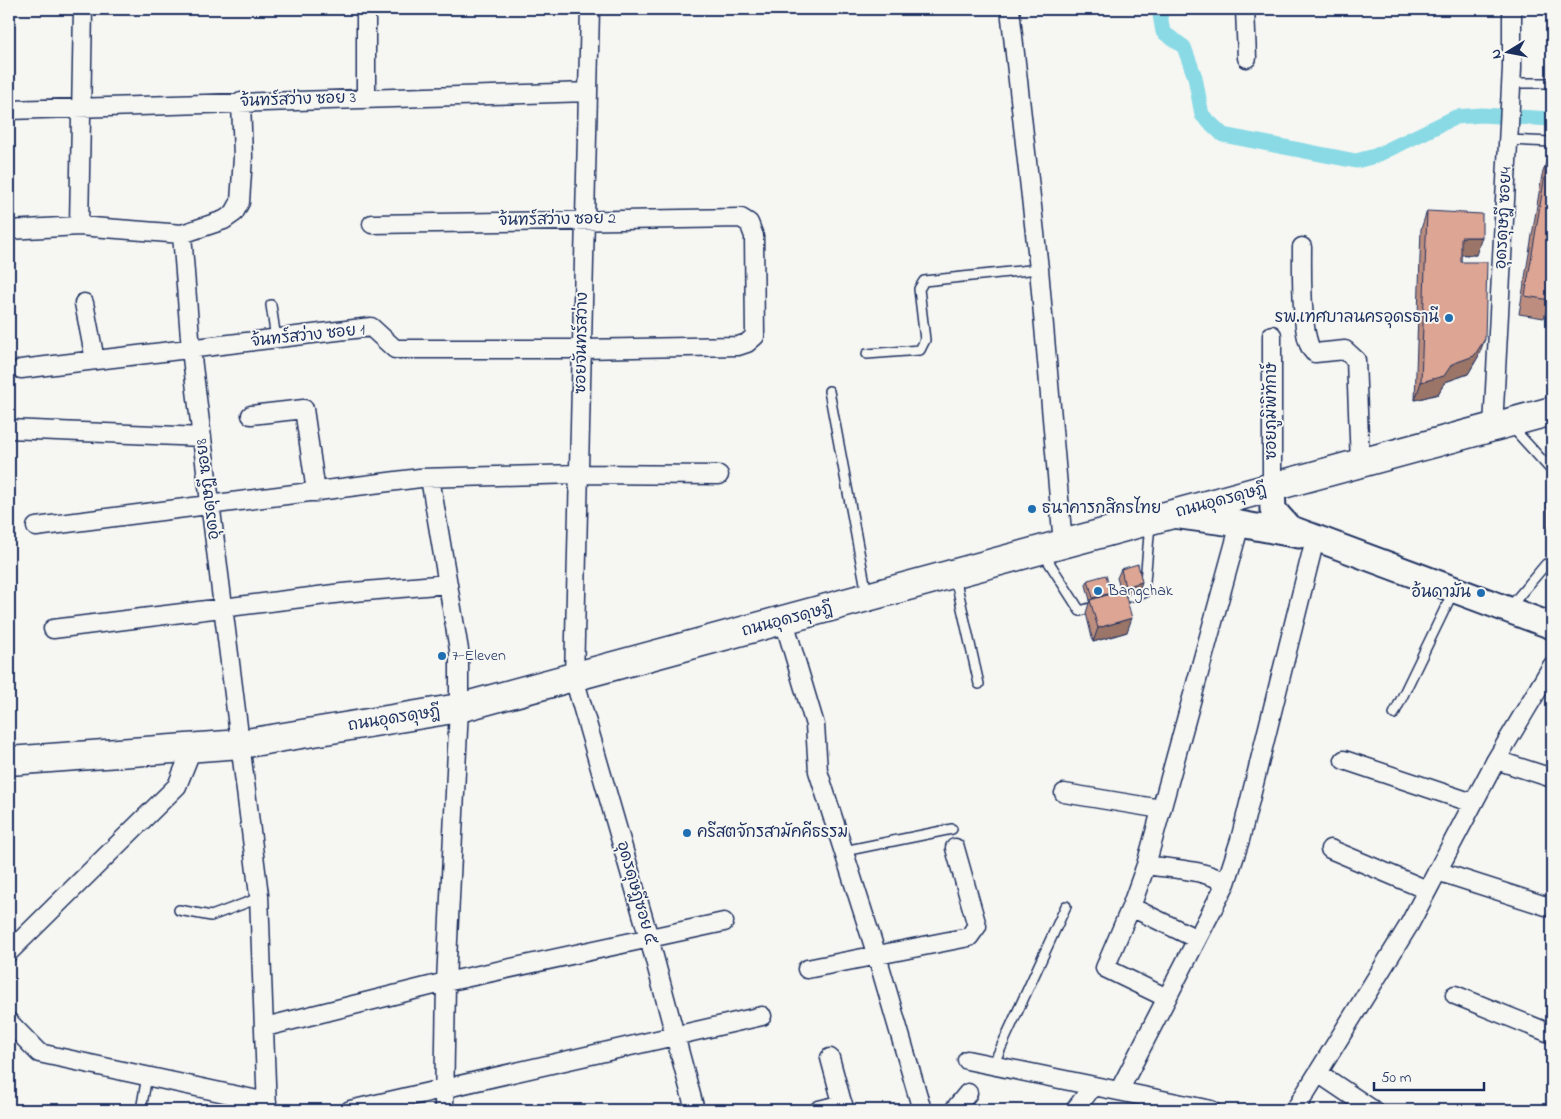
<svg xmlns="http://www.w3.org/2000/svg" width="1561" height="1119" viewBox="0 0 1561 1119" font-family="'Indie Flower','Playpen Sans Thai',sans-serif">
<rect width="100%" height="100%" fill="#f6f6f2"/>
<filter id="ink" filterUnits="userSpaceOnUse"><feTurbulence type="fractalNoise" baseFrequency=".02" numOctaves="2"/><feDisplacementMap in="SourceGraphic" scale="10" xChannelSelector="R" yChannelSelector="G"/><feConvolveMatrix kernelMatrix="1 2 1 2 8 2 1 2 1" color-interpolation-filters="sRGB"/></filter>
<g filter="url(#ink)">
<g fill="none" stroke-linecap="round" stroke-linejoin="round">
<path stroke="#8adae5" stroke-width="15" d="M1159 9 1163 32 1184 47 1195 77 1202 115 1223 135 1356 161 1375 156 1456 117 1481 115 1552 119"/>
<g stroke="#1b2f5e" stroke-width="12">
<path id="lane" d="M1511 83H1552
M1508 140 1552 142
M271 305 276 339
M867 354 920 350 925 340 919 289 924 281 1039 269
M829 391 867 594
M1512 427 1552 471
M1043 553 1080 611 1097 606
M955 577 979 684
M1117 600 1144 593 1150 524
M1509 608 1546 564 1552 565
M1394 714 1454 590
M844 851 952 829
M179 910 211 916 259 898
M993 1065 1066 906
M141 1110 147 1076"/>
</g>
<g stroke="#1b2f5e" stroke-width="21">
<path id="street" d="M590 9 574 678 649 938 695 1110
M1010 9 1039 269 1063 544
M1245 9 1247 58
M366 98V9
M9 110 588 92
M79 226 83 9
M9 230 79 226 182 234 224 220 234 213 240 202 243 157 241 102
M182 234 191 350 259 895 267 1110
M1302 247C1302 266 1300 346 1315 353L1345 350 1356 360 1360 463
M84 303 95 360
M21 369 371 327 395 349H582L738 346 747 343 755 336 754 236 749 223 741 218 372 224
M251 415 304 409 316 492
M1493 427 1512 68V9
M9 429 202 437
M430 478 459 650V708L446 982 444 1110
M1272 487V335
M36 527 420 478 579 474 719 475
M784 621 815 725 818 771 877 956 922 1110
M53 629 342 593 448 584
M1344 760 1473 803
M1496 760 1552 778
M1064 793 1161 809
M1330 849 1427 890
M1146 865C1172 869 1203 869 1226 883
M1437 871 1552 908
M1131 907 1197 939
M9 952 177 786 192 749
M807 969 969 937 977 926 955 848
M1455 995 1552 1034
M1167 998 1105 968 1131 907 1146 865 1240 524
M9 1022 39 1053 267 1102
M265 1027 446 982 724 922
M830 1058 844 1110
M967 1060 1211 1110
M1318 1073 1373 1110
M1119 1091 1226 883 1240 840 1315 539
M350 1110 762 1016
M819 1110 843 1104
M954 1110 968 1093
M1075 1110 1093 1086
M1295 1110 1409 925 1496 760 1552 666"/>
</g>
<g stroke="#1b2f5e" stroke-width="29">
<path id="secondary" d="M1272 487 1273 510 1289 528 1552 626
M1173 515 1240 524 1299 535"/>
</g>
<g stroke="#1b2f5e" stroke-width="31">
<path id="primary" d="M9 761 241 744 459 708 1552 411"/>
</g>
<use href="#lane" stroke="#f6f6f2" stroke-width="9"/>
<use href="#street" stroke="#f6f6f2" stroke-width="18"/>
<use href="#secondary" stroke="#f6f6f2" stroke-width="25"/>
<use href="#primary" stroke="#f6f6f2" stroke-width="28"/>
</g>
<path fill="#bd8e7f" stroke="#1b2f5e" d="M1548 157 1550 300 1544 318 1519 314 1542 175Z
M1427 211 1476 255H1461V262L1478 357 1468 374 1445 382 1438 394 1415 400 1421 229Z
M1549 482 1552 528H1547V486Z
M1121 569 1139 591 1126 595 1127 632 1093 642 1086 613 1090 600 1086 585 1088 580 1111 593 1110 594 1121 591 1117 578Z"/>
<path fill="#9a7468" stroke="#1b2f5e" d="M1461 237H1482L1476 255 1455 254Z
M1485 339 1478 357 1468 374 1445 382 1438 394 1415 400 1421 382 1452 364Z
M1549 524H1552V528H1547Z
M1142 582 1139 591 1122 596 1125 587Z
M1111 593 1109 597 1091 602 1093 598Z
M1132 618 1127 632 1093 642 1098 628Z"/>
<path fill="#dca594" stroke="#1b2f5e" d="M1548 157 1552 158V288L1550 300 1525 296Z
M1427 211 1482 214V237H1461V262H1487L1485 339 1474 356 1452 364 1444 376 1421 382Z
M1549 482H1552V524H1549Z
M1138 564 1142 582 1125 587 1121 569Z
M1106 575 1111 593 1093 598 1088 580Z
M1124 590 1132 618 1098 628 1090 600Z"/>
</g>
<g fill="#1f6fb2" stroke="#f6f6f2" stroke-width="2">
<circle cx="1449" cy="318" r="5"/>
<circle cx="1032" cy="509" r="5"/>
<circle cx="1098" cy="591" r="5"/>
<circle cx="1481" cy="593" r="5"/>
<circle cx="442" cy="656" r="5"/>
<circle cx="687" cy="833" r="5"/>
</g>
<g text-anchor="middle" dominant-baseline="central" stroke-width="4" stroke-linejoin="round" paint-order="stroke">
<g font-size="16" fill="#1b2f5e" stroke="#f6f6f2">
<text transform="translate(298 100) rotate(-2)">จ้นทร์สว่าง ซอย 3</text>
<text transform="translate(1504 218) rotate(-87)">อุดรดุษฎี ซอย4</text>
<text transform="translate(557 220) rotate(-1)">จ้นทร์สว่าง ซอย 2</text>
<text transform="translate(308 336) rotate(-6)">จ้นทร์สว่าง ซอย 1</text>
<text transform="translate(582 343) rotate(-89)">ซอยจันทร์สว่าง</text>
<text transform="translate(1272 411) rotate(-90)">ซอยภูมิพิทักษ์</text>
<text transform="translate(208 489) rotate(-97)">อุดรดุษฎี ซอย8</text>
<text transform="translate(1221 501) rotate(-15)">ถนนอุดรดุษฎี</text>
<text transform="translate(787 620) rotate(-15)">ถนนอุดรดุษฎี</text>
<text transform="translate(394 719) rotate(-9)">ถนนอุดรดุษฎี</text>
<text transform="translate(636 893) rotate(74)">อุดรดุษฎีซอย ๕</text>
</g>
<g font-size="16" fill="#1b2f5e" stroke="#f6f6f2" text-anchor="start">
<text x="1439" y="318" text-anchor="end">รพ.เทศบาลนครอุดรธานี</text>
<text x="1042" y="509">ธนาคารกสิกรไทย</text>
<text x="1108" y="591">Bangchak</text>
<text x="1471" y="593" text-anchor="end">อ้นดามัน</text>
<text x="452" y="656">7-Eleven</text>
<text x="697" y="833">ครีสตจักรสามัคคีธรรม</text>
</g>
</g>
<rect width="1561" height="1119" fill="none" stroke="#f6f6f2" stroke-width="30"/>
<rect x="15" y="15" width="1531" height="1089" fill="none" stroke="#1b2f5e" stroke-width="2" filter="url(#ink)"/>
<g transform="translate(1508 52) rotate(260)" stroke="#f6f6f2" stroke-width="4" paint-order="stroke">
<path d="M0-4L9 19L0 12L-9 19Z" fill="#1b2f5e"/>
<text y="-8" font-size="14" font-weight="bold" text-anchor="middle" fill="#1b2f5e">N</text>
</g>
<path d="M1374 1082v8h110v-8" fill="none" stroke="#1b2f5e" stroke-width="2.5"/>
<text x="1381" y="1082" font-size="15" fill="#1b2f5e" stroke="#f6f6f2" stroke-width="4" paint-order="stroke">50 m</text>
</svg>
